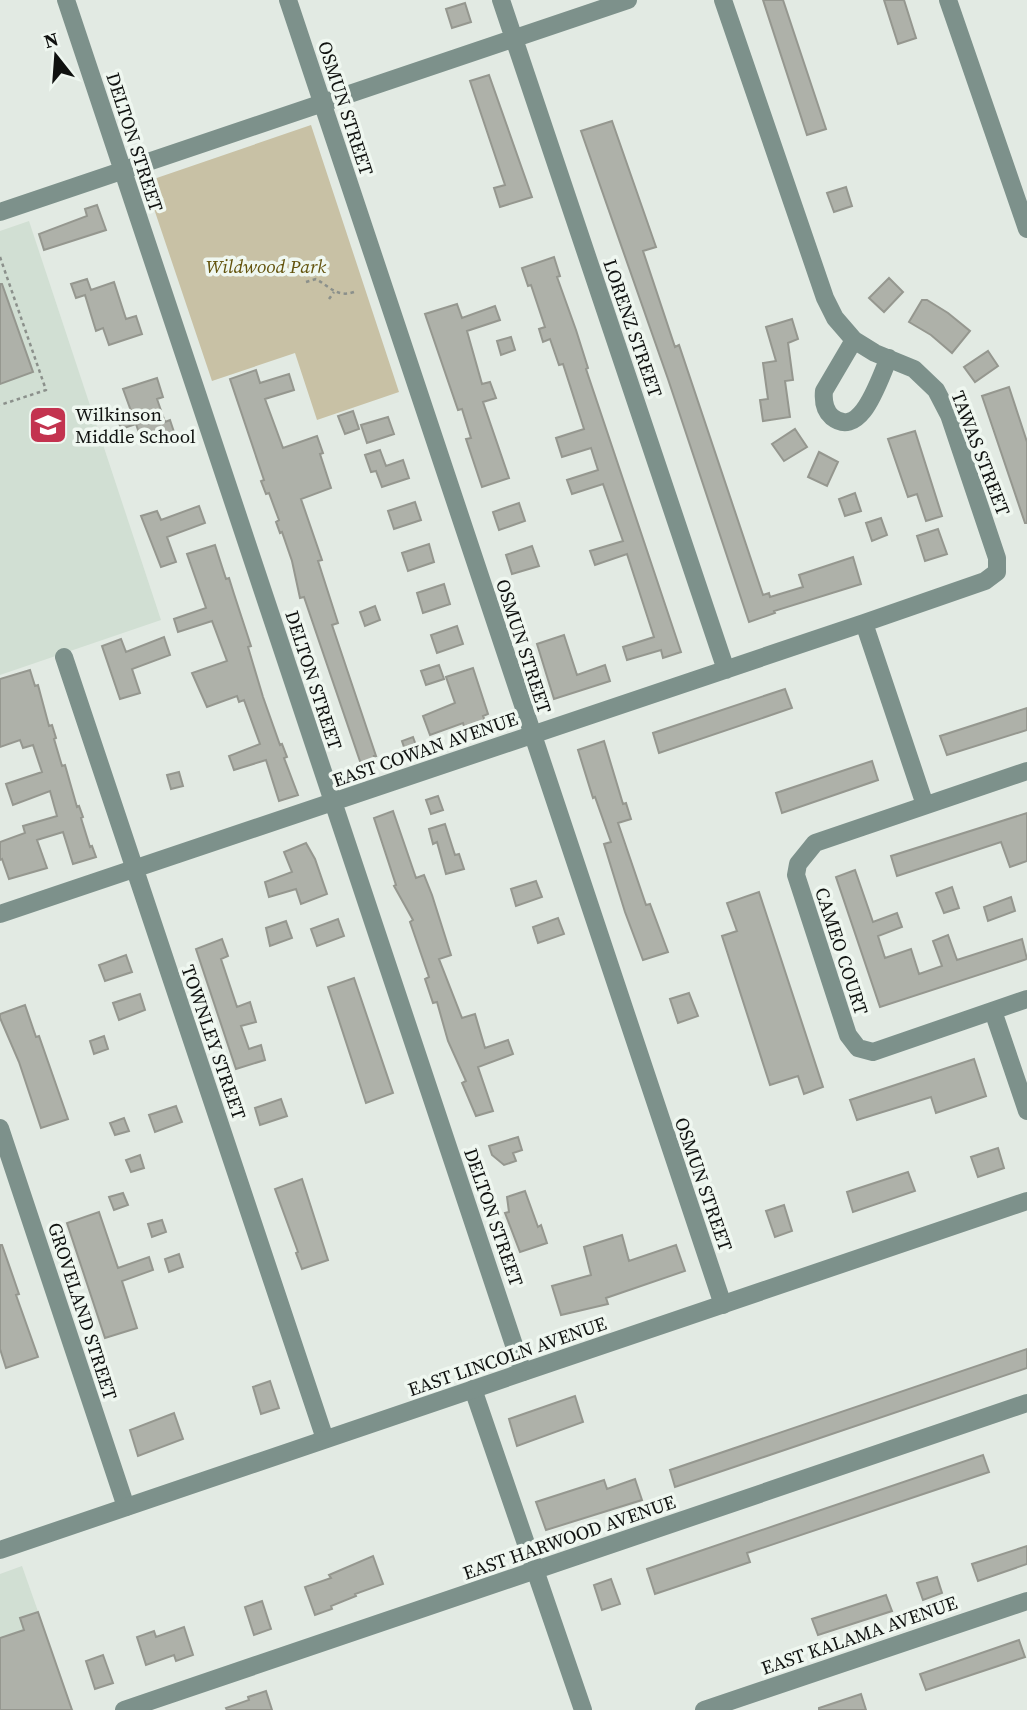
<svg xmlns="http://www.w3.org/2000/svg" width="1027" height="1710" viewBox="0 0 1027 1710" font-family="'Source Serif 4',serif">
<rect width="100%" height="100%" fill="#e2eae3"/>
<path fill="#d1dfd3" d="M29 221 161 620 0 675V231Z
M22 1566 72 1708 74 1710H0V1574Z"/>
<path fill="#c8c1a5" d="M311 125 399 392 317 420 295 353 212 381 145 182Z"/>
<path fill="#aeb1a9" stroke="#95978f" stroke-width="2" d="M763 0H783L826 129 807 135Z
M884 0H904L916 38 898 44Z
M465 3 471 22 452 28 446 9Z
M489 75 532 197 500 207 494 188 505 185 470 81Z
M612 121 656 247 643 251 675 347 679 345 763 595 769 593 770 597 803 587 799 575 853 557 861 584 774 611 775 613 749 622 668 379 581 131Z
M846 187 852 206 834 212 827 193Z
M97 205 106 230 44 250 39 234 87 216 85 209Z
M554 257 560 276 557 277 576 330 588 368 586 369 681 652 663 658 661 650 627 660 623 647 654 637 627 554 595 565 590 551 623 541 603 484 572 494 567 480 598 470 591 448 562 457 556 438 584 429 563 364 559 365 550 339 543 342 539 329 545 327 531 285 528 286 522 268Z
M889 278 903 292 884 312 869 298Z
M87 279 91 290 114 282 126 319 136 316 142 334 109 345 103 328 96 331 85 295 76 298 71 284Z
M0 284H2L33 372 0 384Z
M922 300H927L948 313 970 331 952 353 931 335 909 322Z
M457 304 462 318 495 306 500 320 467 331 482 384 490 382 496 398 483 402 509 478 482 487 466 439 471 438 462 409 458 410 425 314Z
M792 319 798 339 788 343 793 380 785 381 790 417 763 421 760 400 768 399 763 363 776 361 766 327Z
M511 337 515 350 501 355 497 341Z
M988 351 998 366 975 382 964 367Z
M256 370 260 383 289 374 294 390 265 399 283 448 317 436 323 453 320 454 331 488 301 499 322 560 318 561 338 623 332 625 376 756H374L377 765 363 770 304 597 300 598 292 561 282 532 280 533 276 522 279 520 269 493 266 494 261 481 264 480 230 379Z
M157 378 163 397 157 399 165 422 170 420 174 432 142 442 136 424 121 429 117 416 131 411 123 389Z
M1009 387 1027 442V523H1025L982 396Z
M353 411 359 429 345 434 338 416Z
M388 417 394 434 367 443 361 425Z
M795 429 807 447 784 461 772 444Z
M915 431 942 516 926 521 917 494 908 497 888 439Z
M380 450 386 466 403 460 409 478 382 487 376 471 371 472 365 455Z
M819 452 838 462 827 486 808 477Z
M855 493 861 511 845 516 839 499Z
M415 502 421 520 394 529 388 511Z
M519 503 525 521 499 530 493 512Z
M199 506 205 523 167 537 176 562 161 567 141 516 157 511 161 520Z
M881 518 887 535 872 541 866 523Z
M938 529 947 554 925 561 917 536Z
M429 544 434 562 408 571 402 553Z
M215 545 226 579 229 578 234 594 251 646 248 647 263 697 280 745 282 744 287 757 284 758 298 795 279 801 266 760 234 770 229 756 260 744 244 700 239 702 237 696 207 707 192 673 227 661 212 621 178 632 174 619 206 608 187 554Z
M532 546 539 566 512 574 506 555Z
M444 584 450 604 423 613 417 593Z
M375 606 380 620 365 626 360 612Z
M457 626 463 644 437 653 431 635Z
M564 635 577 675 605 665 610 681 554 699 537 644Z
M164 637 170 655 132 669 140 693 120 699 102 646 121 639 126 652Z
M439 665 444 679 426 685 421 671Z
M473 668 488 714 483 716 486 723 465 730 463 723 430 735 423 716 455 703 446 677Z
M30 670 35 686 38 685 49 726 52 725 56 738 54 739 62 766 65 765 77 807 79 806 83 817 81 818 90 847 92 846 96 857 73 864 63 832 37 840 47 868 9 879 2 859 0 860V842L25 833 23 826 57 816 50 791 13 805 6 784 42 772 33 745 23 748 20 740 0 747V679Z
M785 689 792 708 659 753 653 733Z
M1027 708V730L947 755 940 736Z
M413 737 418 751 407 756 402 741Z
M604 741 623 804 626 803 631 819 618 823 646 905 650 904 668 952 643 960 625 912 604 844 611 842 595 797 593 798 578 750Z
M872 761 878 780 782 813 776 793Z
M179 772 183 786 171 789 167 775Z
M438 796 443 810 431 814 426 800Z
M393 811 416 878 424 875 432 895 451 955 439 959 462 1018 475 1014 485 1048 508 1040 513 1054 478 1067 493 1111 476 1116 462 1083 466 1081 448 1041 437 1002 433 1003 425 979 429 977 410 922 413 920 394 886 396 885 374 818Z
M1027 813V861L1010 867 1001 842 897 876 891 856Z
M445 824 455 855 459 854 464 869 446 874 437 842 433 844 429 829Z
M306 843 315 859 327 894 301 904 296 889 269 897 265 882 292 872 284 852Z
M855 870 873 922 897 913 902 927 878 936 885 958 911 949 919 974 942 966 933 941 948 935 957 960 1022 939 1027 959 880 1007 836 877Z
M536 881 542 897 516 906 511 889Z
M952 887 959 908 944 913 936 893Z
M759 892 823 1087 804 1094 798 1076 770 1085 722 936 737 931 727 903Z
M1011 897 1015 911 988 921 984 907Z
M558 918 564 934 538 943 533 927Z
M338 919 344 936 317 946 311 929Z
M286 921 292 938 270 946 266 928Z
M222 939 228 956 221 959 237 1007 250 1002 256 1022 241 1026 249 1049 261 1045 265 1060 236 1069 196 949Z
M126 955 132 972 105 981 99 965Z
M354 978 393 1093 366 1103 328 987Z
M689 993 698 1016 678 1023 670 999Z
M140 994 145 1010 119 1020 113 1003Z
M25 1005 36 1037 39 1036 68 1119 41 1128 19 1062 0 1018V1014Z
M104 1036 108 1049 94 1054 90 1041Z
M974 1059 986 1096 936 1113 931 1097 857 1120 850 1100Z
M281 1099 287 1116 260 1125 255 1108Z
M176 1106 182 1122 155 1132 149 1115Z
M124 1118 129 1131 115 1135 110 1123Z
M518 1137 522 1150 513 1153 516 1161 504 1165 492 1155 489 1146Z
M998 1148 1004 1168 978 1177 971 1157Z
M140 1155 144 1168 131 1172 126 1160Z
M908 1172 915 1191 853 1212 847 1192Z
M302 1179 328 1260 302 1269 296 1253 298 1252 275 1189Z
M525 1191 538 1227 541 1225 547 1243 520 1252 505 1213 509 1212 507 1197Z
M123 1193 128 1205 114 1210 109 1197Z
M784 1205 792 1231 775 1237 766 1211Z
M99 1212 118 1268 149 1257 153 1270 122 1281 137 1328 105 1338 67 1223Z
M162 1220 166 1232 152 1237 148 1224Z
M622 1235 629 1261 676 1245 685 1271 606 1298 608 1304 561 1315 552 1286 591 1275 584 1247Z
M0 1245H2L19 1294 16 1295 38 1357 6 1368 0 1349Z
M179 1254 183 1267 169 1272 165 1259Z
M1027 1349V1368L675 1487 670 1470Z
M270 1381 279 1408 261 1414 253 1387Z
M575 1396 583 1422 517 1446 509 1419Z
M174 1413 183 1439 138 1456 130 1430Z
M983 1455 989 1472 747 1553 750 1562 655 1594 647 1569Z
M635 1479 642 1500 546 1530 536 1502 604 1480 607 1489Z
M1027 1546V1564L978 1581 972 1564Z
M373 1556 383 1584 355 1594 356 1596 331 1606 332 1609 315 1615 305 1587 331 1578 329 1575Z
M937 1577 942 1593 923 1600 917 1583Z
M611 1579 620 1604 602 1610 594 1585Z
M886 1595 892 1611 818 1635 812 1619Z
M262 1601 271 1629 254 1635 245 1607Z
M38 1612 72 1710H0V1638L24 1630 20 1618Z
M184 1627 193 1655 176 1661 174 1655 146 1665 137 1637 154 1631 156 1637Z
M1019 1640 1025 1657 926 1690 920 1674Z
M103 1655 113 1683 95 1689 86 1661Z
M266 1691 272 1710H227L226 1708 249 1700 248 1697Z
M861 1694 866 1710H819V1708Z"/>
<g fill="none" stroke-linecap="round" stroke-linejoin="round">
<path stroke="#8b908b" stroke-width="2.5" stroke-dasharray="3.5 3.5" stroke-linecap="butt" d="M0 257 46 390 0 405
M306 282 316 279C329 286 337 298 354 292
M329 299 334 292"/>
<path stroke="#7d918b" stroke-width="18" d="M66 0 523 1372
M288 0 723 1305
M501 0 726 670
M948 0 1027 229
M0 212 628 0
M854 340 824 391C823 401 824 410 832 417 862 441 880 376 889 358
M864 623 925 805
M64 657 325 1439
M1027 771 815 843 798 864 796 875 848 1035 858 1048 873 1052 1027 999
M0 914 864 623 985 581 997 572V558L949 415 936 390 914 369 875 353 854 340 835 318 825 298 723 0
M993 1011 1027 1111
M0 1128 126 1507
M473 1389 583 1710
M124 1710 1027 1403
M704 1710 1027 1601"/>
<path stroke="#7d918b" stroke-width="18" d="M0 1550 1027 1201"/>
</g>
<defs>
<g id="school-square" transform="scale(2.0125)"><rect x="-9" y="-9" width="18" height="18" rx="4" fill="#c3334f" stroke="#eff7f0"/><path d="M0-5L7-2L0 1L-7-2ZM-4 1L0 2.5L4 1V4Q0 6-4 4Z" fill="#fff"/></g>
</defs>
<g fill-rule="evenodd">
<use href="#school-square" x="48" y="425"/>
</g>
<g text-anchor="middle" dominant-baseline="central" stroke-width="7" stroke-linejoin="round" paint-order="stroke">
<g font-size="19" fill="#101210" stroke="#eff7f0">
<text transform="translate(346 108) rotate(72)">OSMUN STREET</text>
<text transform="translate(135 142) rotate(72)">DELTON STREET</text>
<text transform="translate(633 328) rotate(71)">LORENZ STREET</text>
<text transform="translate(981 453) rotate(69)">TAWAS STREET</text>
<text transform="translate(524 646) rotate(72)">OSMUN STREET</text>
<text transform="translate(314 680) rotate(72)">DELTON STREET</text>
<text transform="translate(425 749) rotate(-19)">EAST COWAN AVENUE</text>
<text transform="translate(842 951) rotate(72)">CAMEO COURT</text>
<text transform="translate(214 1042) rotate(71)">TOWNLEY STREET</text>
<text transform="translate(704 1184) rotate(71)">OSMUN STREET</text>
<text transform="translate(494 1217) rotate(71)">DELTON STREET</text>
<text transform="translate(83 1311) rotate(72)">GROVELAND STREET</text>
<text transform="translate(507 1356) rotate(-19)">EAST LINCOLN AVENUE</text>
<text transform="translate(569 1537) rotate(-19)">EAST HARWOOD AVENUE</text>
<text transform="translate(859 1635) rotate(-19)">EAST KALAMA AVENUE</text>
</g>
<g font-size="19" font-style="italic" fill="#63530d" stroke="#eff7f0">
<text x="266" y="266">Wildwood Park</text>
</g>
<g font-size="19" fill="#101210" stroke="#eff7f0" text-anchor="start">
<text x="75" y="414">Wilkinson<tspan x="75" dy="22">Middle School</tspan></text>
</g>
</g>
<g transform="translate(56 56) rotate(343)" stroke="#eff7f0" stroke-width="5" paint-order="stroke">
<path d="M0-5L12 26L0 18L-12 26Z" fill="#101210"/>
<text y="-10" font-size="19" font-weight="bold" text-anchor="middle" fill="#101210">N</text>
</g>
</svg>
